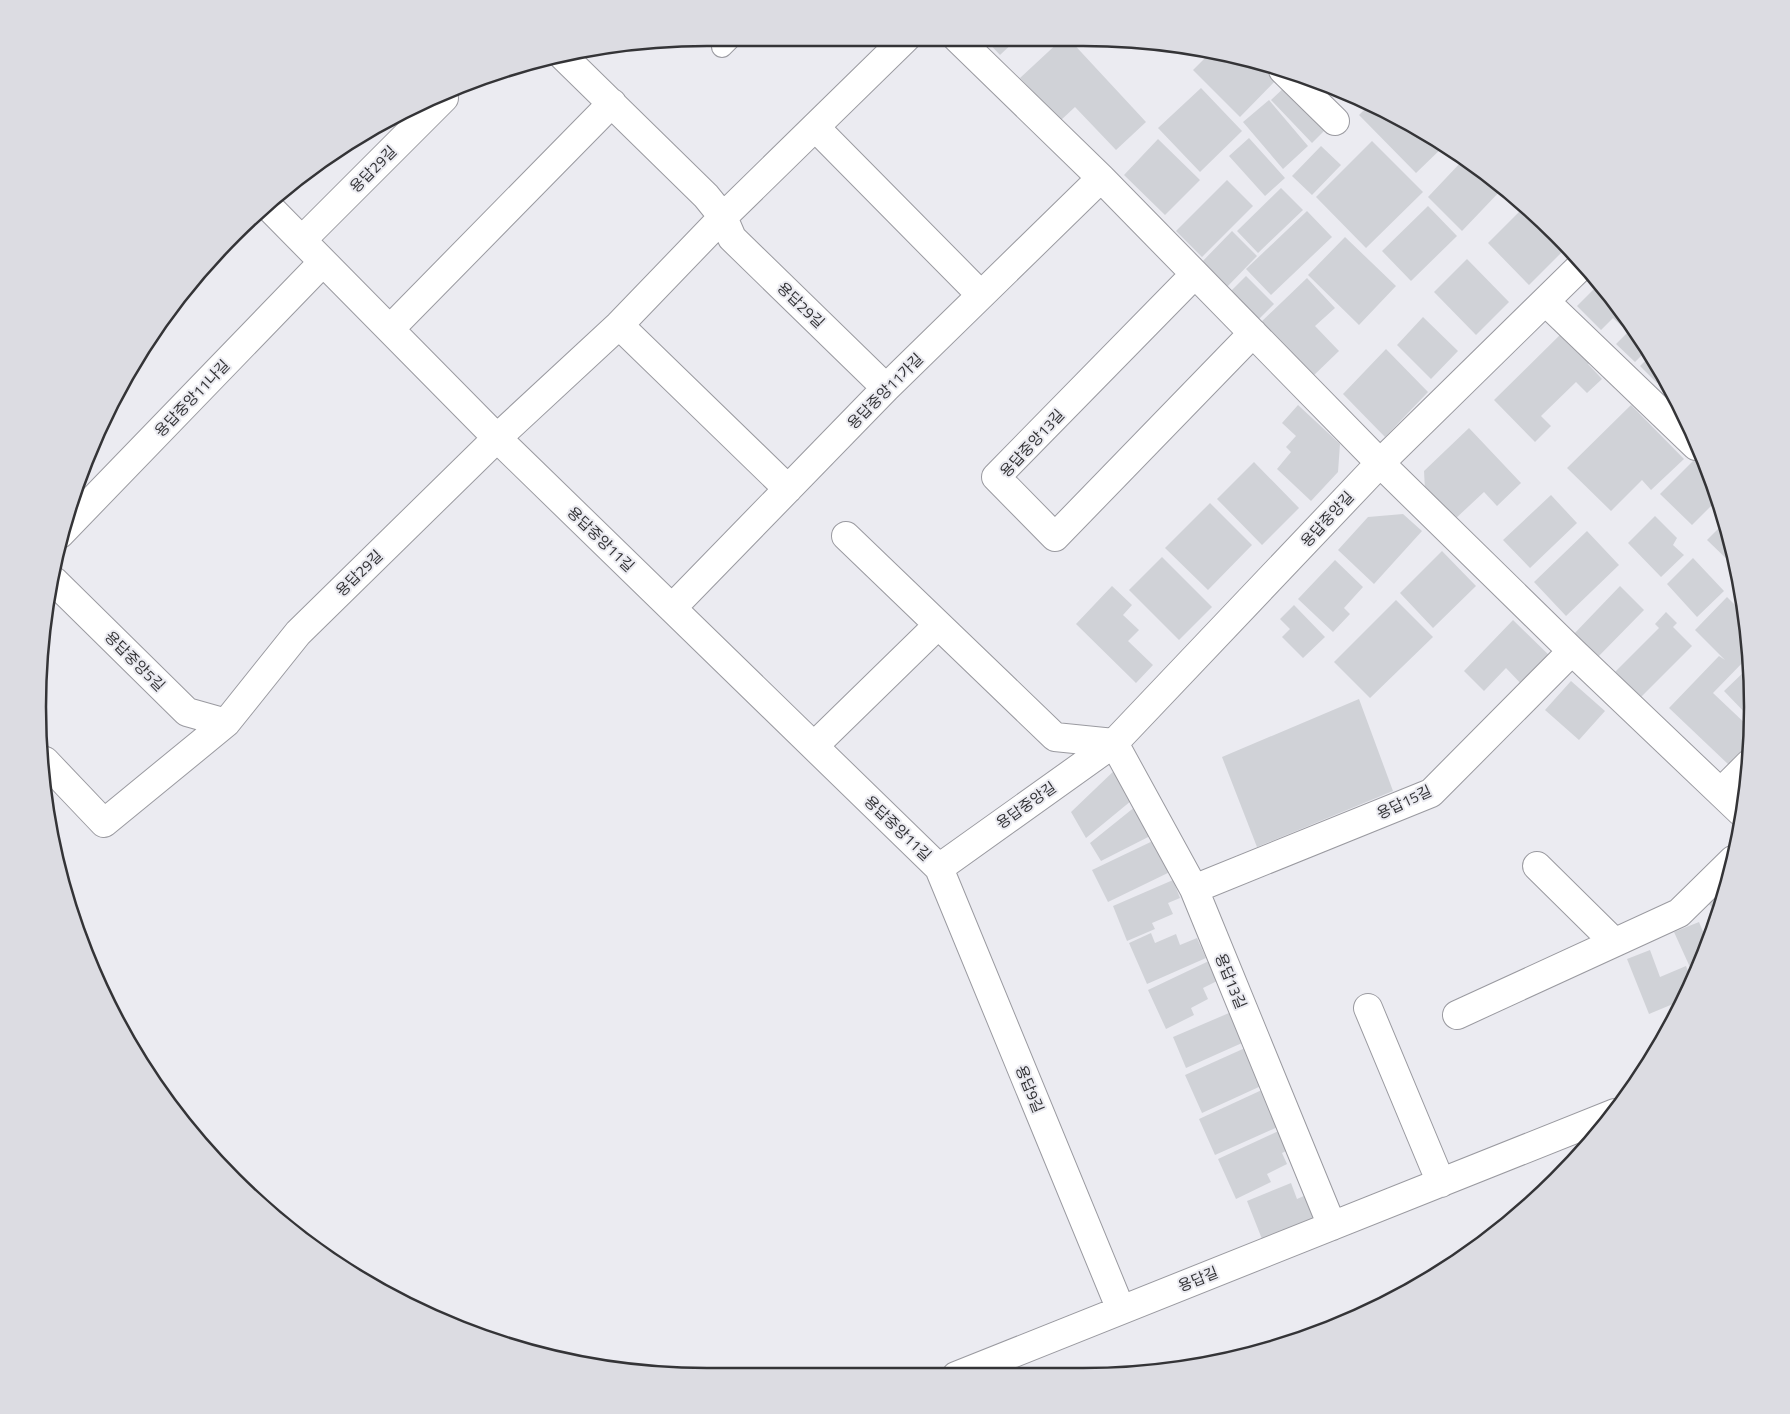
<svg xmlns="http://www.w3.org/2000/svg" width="1790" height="1414" viewBox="0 0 1790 1414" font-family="'Titillium Web','Noto Sans KR',sans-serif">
<rect width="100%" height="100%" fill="#ebebf1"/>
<path fill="#d0d2d7" d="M984 38 1017 39 1000 55Z
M1062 39H1069L1146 122 1116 150 1075 107 1060 121 1020 78Z
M1208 55 1271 68 1280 76 1240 117 1193 70Z
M1289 83 1329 126 1312 143 1271 100Z
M1201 88 1242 131 1200 172 1158 128Z
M1269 100 1308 146 1283 169 1243 122Z
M1369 105 1417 127 1444 146 1416 173 1359 115Z
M1249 138 1285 178 1265 196 1229 156Z
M1158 139 1200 180 1165 215 1124 175Z
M1372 141 1423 192 1366 248 1316 197Z
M1321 146 1341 165 1312 195 1292 176Z
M1463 160 1503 188 1462 231 1428 197Z
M1227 180 1253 206 1202 257 1176 231Z
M1281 188 1303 210 1258 253 1237 231Z
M1428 206 1457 236 1411 281 1382 251Z
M1521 210 1563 251 1529 285 1488 243Z
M1307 211 1332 237 1271 295 1246 269Z
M1232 231 1257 256 1225 289 1199 265Z
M1345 237 1396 286 1359 325 1308 275Z
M1467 259 1509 302 1476 335 1434 292Z
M1246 276 1274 304 1255 323 1227 295Z
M1307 278 1335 308 1315 326 1339 351 1311 378 1260 323Z
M1599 284 1647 350 1635 362 1616 344 1628 332 1613 318 1601 330 1577 306Z
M1423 317 1458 351 1431 379 1397 345Z
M1566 329 1594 358 1588 364 1602 379 1587 393 1576 382 1541 416 1551 426 1535 442 1494 400Z
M1386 349 1428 392 1385 437 1343 394Z
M1651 355 1665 376 1657 383 1640 366Z
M1298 405 1340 444 1338 472 1311 501 1277 469 1291 452 1286 447 1296 436 1282 423Z
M1631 405 1684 459 1651 490 1642 480 1611 511 1567 468Z
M1469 428 1521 483 1497 506 1484 492 1454 520 1425 490 1424 471Z
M1694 460 1709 475 1719 498 1692 525 1660 494Z
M1254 462 1299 508 1262 545 1217 499Z
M1551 495 1577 523 1530 568 1503 540Z
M1210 503 1252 545 1208 590 1165 548Z
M1403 514 1422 531 1374 584 1338 550 1368 517Z
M1655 516 1677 538 1673 545 1684 555 1661 577 1628 543Z
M1724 523 1735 567 1707 540Z
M1587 531 1619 565 1566 616 1534 582Z
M1442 551 1476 586 1433 628 1400 593Z
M1162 557 1212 607 1179 640 1129 590Z
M1693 558 1724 591 1697 617 1667 584Z
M1335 560 1363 587 1344 608 1350 614 1333 632 1298 599Z
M1112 586 1132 605 1123 615 1139 630 1128 641 1153 665 1136 683 1076 624Z
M1620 586 1644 610 1595 660 1572 636Z
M1727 597 1746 616 1748 657 1713 693 1750 728 1751 743 1729 765 1669 708 1719 656 1725 660 1695 630Z
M1396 600 1433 637 1370 698 1334 662Z
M1294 605 1325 637 1303 658 1282 637 1290 629 1280 619Z
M1666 612 1677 623 1673 627 1692 646 1640 698 1615 672 1659 628 1655 624Z
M1513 620 1554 660 1526 689 1506 668 1484 691 1464 671Z
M1748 668 1749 683 1750 718 1724 691Z
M1571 681 1605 711 1579 740 1545 710Z
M1359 699 1393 791 1257 847 1222 757Z
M1118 767 1137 796 1086 838 1071 812Z
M1141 802 1158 832 1101 861 1090 843Z
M1159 838 1174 870 1108 902 1092 870Z
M1173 880 1180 898 1168 903 1173 914 1152 923 1155 929 1127 941 1113 906Z
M1729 881 1717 913 1708 903Z
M1699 922 1707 941 1694 976 1674 932Z
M1151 933 1155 943 1176 934 1180 945 1197 938 1206 958 1147 984 1129 943Z
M1650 950 1660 977 1686 966 1692 981 1685 999 1649 1014 1627 959Z
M1211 960 1221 979 1203 988 1208 999 1191 1008 1194 1015 1166 1029 1148 990Z
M1229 1013 1242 1043 1186 1068 1173 1037Z
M1245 1048 1261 1086 1202 1113 1185 1075Z
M1264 1089 1280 1126 1215 1155 1199 1119Z
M1287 1127 1296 1146 1282 1153 1287 1164 1267 1174 1271 1182 1236 1199 1218 1159Z
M1291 1183 1297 1199 1313 1192 1322 1215 1262 1239 1247 1201Z"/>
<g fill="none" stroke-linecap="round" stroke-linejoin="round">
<g stroke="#9a9aa0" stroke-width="22">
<path id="lane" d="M722 47 731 38"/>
</g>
<g stroke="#9a9aa0" stroke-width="30">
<path id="street" d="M957 38 1101 178 1380 463 1572 651 1741 812
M563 56 706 196 723 217 732 238 886 388
M1283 70 1335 121
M815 127 981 295
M269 207 497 438 939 868 1121 1310
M302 240 444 98
M1195 274 996 477 1055 537 1253 333
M1546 302 1696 446
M619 325 788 489
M390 329 612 103
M60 534 323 262
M846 536 1055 737 1114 743 1194 889 1332 1226
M54 581 187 712 226 723
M672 608 886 388 1101 178
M814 746 938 625
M45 761 104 823 226 723 298 633 497 438 619 325 723 217 906 38
M1721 792 1749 764
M1537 866 1614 942
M939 868 1114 743 1380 463 1584 263
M1194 889 1431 793 1572 651
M1368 1008 1441 1183
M1457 1015 1679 913 1733 860
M956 1376 1615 1113"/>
</g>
<use href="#lane" stroke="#fff" stroke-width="20"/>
<use href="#street" stroke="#fff" stroke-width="28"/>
</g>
<g text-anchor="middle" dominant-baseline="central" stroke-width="4" stroke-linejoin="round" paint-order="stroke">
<g font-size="15" fill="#343437" stroke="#ebebf1">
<text transform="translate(373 169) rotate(-45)">용답29길</text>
<text transform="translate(801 305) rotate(44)">용답29길</text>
<text transform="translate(885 391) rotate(-45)">용답중앙11가길</text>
<text transform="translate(192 398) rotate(-46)">용답중앙11나길</text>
<text transform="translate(1032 443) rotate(-47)">용답중앙13길</text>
<text transform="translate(1327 519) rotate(-47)">용답중앙길</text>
<text transform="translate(601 539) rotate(44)">용답중앙11길</text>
<text transform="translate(359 573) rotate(-44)">용답29길</text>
<text transform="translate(135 661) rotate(45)">용답중앙5길</text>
<text transform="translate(1404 802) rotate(-25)">용답15길</text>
<text transform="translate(1026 805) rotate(-35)">용답중앙길</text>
<text transform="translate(898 828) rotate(44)">용답중앙11길</text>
<text transform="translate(1231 981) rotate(68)">용답13길</text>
<text transform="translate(1030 1089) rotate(68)">용답9길</text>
<text transform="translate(1198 1279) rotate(-22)">용답길</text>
</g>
</g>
<path d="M0 0H1790V1414H0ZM707 46H1083A661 661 0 0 1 1744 707V707A661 661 0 0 1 1083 1368H707A661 661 0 0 1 46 707V707A661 661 0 0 1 707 46Z" fill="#dcdce2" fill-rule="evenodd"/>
<path fill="none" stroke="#343437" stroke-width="2.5" d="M707 46H1083A661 661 0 0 1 1744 707V707A661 661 0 0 1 1083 1368H707A661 661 0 0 1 46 707V707A661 661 0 0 1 707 46Z"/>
</svg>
